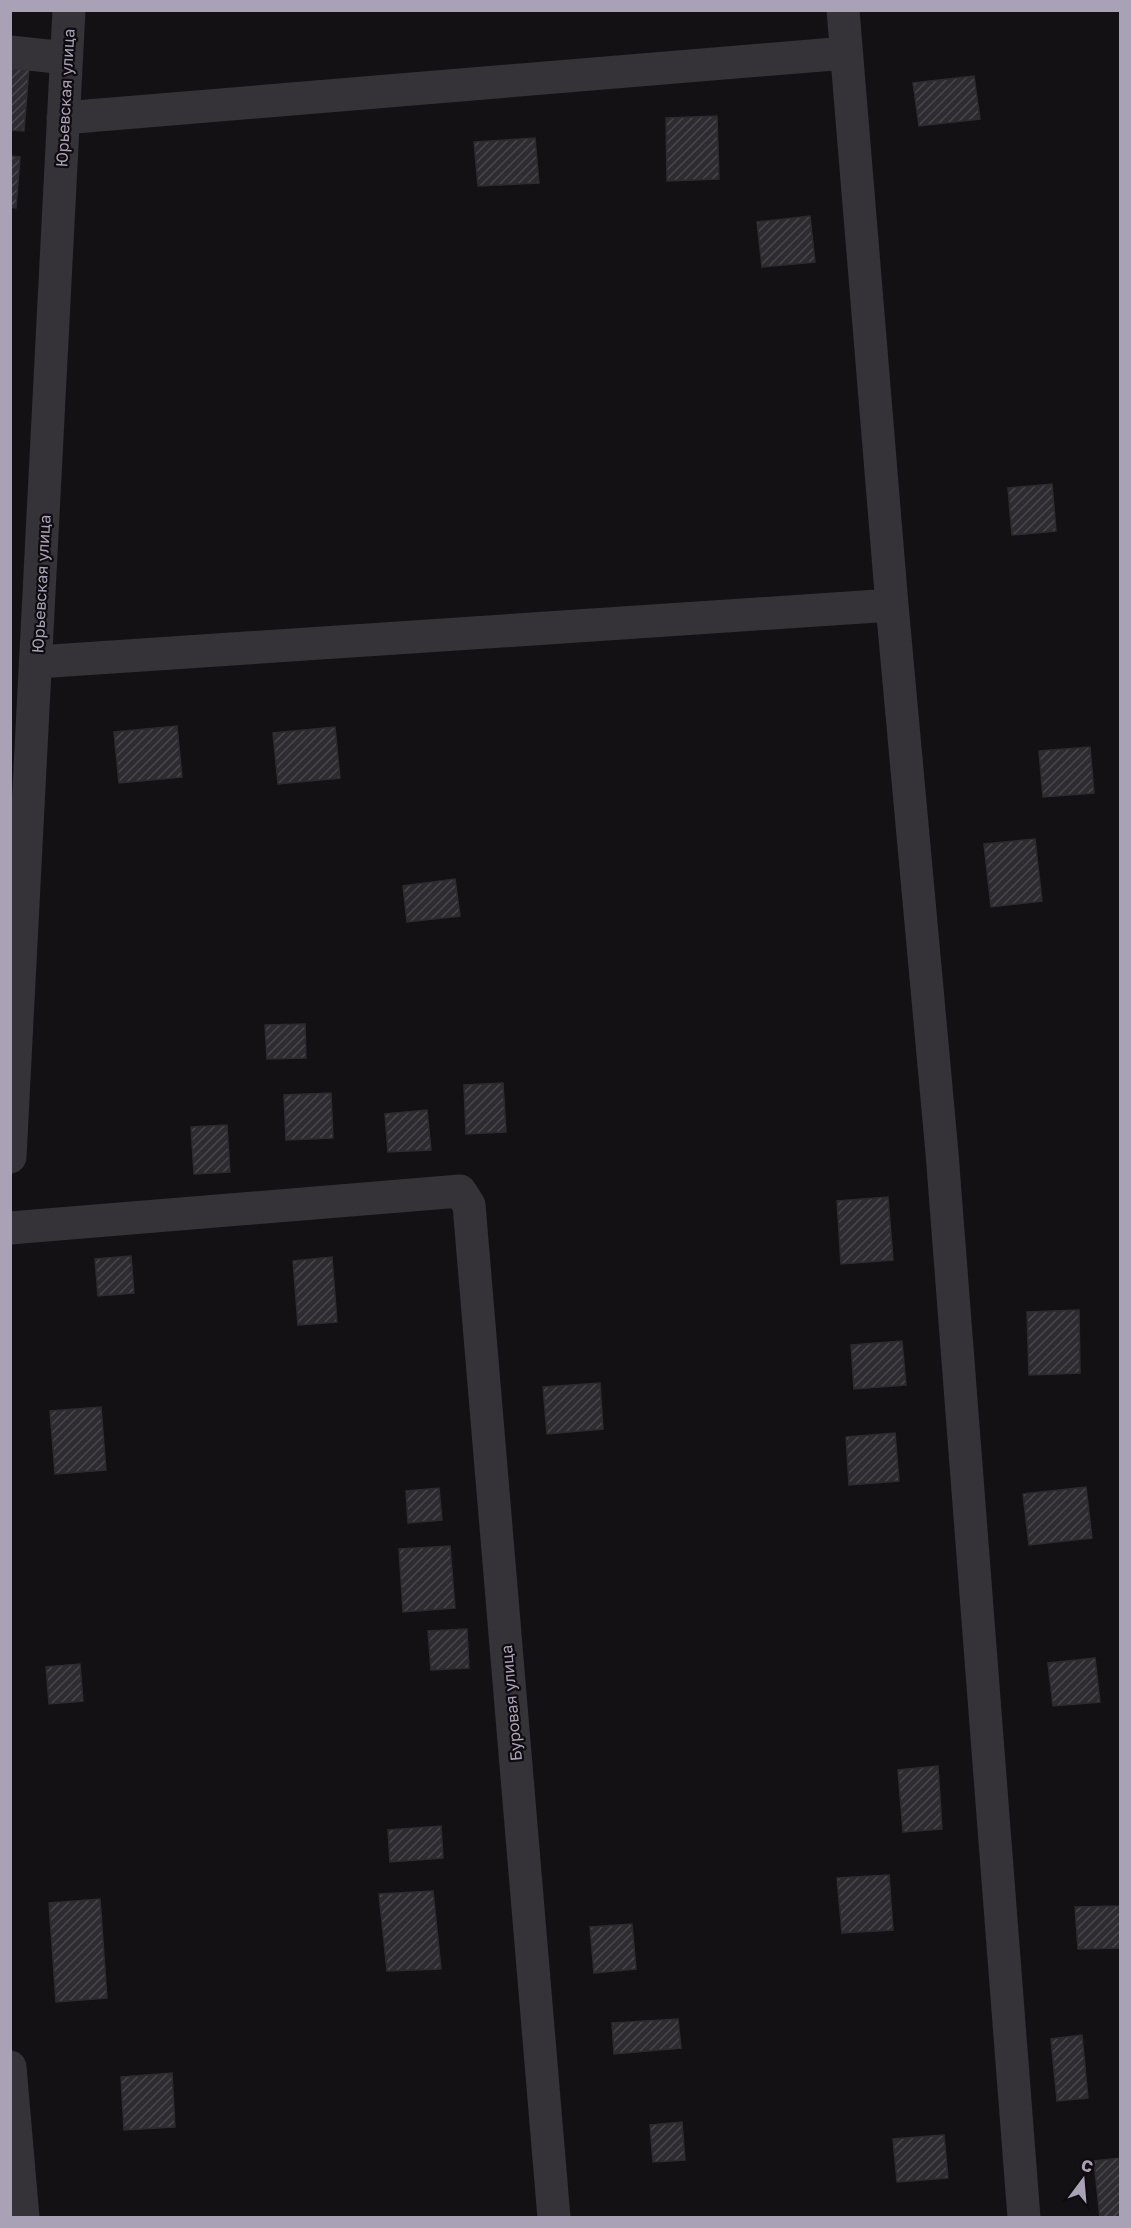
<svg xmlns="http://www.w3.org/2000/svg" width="1131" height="2228" viewBox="0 0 1131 2228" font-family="'Golos Text',sans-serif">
<defs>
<pattern id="building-hatch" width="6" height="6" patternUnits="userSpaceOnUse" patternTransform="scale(1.5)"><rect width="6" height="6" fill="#2e2c30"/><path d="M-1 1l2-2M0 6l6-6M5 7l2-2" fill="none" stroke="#49474c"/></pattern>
</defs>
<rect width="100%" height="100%" fill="#131113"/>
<path fill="url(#building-hatch)" stroke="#2e2b2f" stroke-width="1.5" d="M10 67 29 68 24 131 10 130Z
M974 76 980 119 919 126 913 83Z
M717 116 719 179 667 181 666 118Z
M535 138 539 183 478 186 474 142Z
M10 156 20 157 16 208 10 207Z
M810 216 815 262 762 267 757 222Z
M1052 484 1056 531 1012 535 1008 488Z
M177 726 182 777 119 783 114 732Z
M335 727 340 778 278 784 273 733Z
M1090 747 1094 793 1043 797 1039 751Z
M1035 839 1042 901 991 907 984 844Z
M455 879 460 916 407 922 403 886Z
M305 1024 306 1058 267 1059 265 1025Z
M503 1083 506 1132 466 1134 464 1085Z
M331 1093 333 1138 286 1140 284 1095Z
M427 1110 431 1150 388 1152 385 1114Z
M227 1125 230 1172 194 1174 191 1127Z
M888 1197 893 1260 841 1264 837 1201Z
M131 1256 134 1293 98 1296 95 1259Z
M332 1257 337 1322 298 1325 293 1261Z
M1079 1310 1080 1373 1029 1375 1027 1312Z
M902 1341 906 1385 854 1389 851 1345Z
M600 1383 603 1429 547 1434 543 1387Z
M101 1407 106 1470 55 1474 50 1411Z
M895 1433 899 1481 849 1485 846 1437Z
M1086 1487 1092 1538 1029 1545 1023 1494Z
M439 1488 442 1520 408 1523 406 1491Z
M450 1546 455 1608 403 1612 399 1549Z
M467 1629 469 1668 431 1670 428 1631Z
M1095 1658 1100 1702 1053 1706 1048 1663Z
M80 1664 83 1701 49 1704 46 1667Z
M938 1766 942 1829 903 1832 898 1770Z
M441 1826 443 1858 390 1862 388 1830Z
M889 1875 893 1930 842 1933 837 1878Z
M433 1891 441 1969 387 1971 379 1894Z
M100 1899 107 1998 56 2002 49 1903Z
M1120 1906V1948L1078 1949 1075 1907Z
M632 1924 636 1969 594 1973 590 1927Z
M678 2019 681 2048 614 2054 612 2023Z
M1082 2035 1088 2098 1057 2101 1051 2039Z
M172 2073 175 2127 124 2130 121 2077Z
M682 2122 685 2160 653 2162 650 2125Z
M944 2135 948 2178 897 2182 893 2139Z
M1120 2158V2218H1100L1094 2161Z"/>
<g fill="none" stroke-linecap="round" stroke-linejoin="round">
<path stroke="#353238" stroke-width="33" d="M843 10 892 605 942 1153 1024 2218
M10 52 66 58
M63 118 846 53
M37 662 892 605
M10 1157 69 10
M10 1228 460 1191 469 1205 554 2218
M10 2067 23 2218"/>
</g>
<g text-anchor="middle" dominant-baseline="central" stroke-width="4.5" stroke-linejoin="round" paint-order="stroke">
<g font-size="16" fill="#a9a1b5" stroke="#0e0c0e">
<text transform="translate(65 98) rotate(-87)">Юрьевская улица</text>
<text transform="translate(41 584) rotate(-87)">Юрьевская улица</text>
<text transform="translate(511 1703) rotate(-95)">Буровая улица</text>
</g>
</g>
<rect width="1131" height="2228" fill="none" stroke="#a9a1b5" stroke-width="24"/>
<g transform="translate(1083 2180) rotate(16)" stroke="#0e0c0e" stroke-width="4.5" paint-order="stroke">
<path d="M0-4.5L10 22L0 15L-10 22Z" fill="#a9a1b5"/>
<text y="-9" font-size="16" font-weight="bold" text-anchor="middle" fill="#a9a1b5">С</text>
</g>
</svg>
